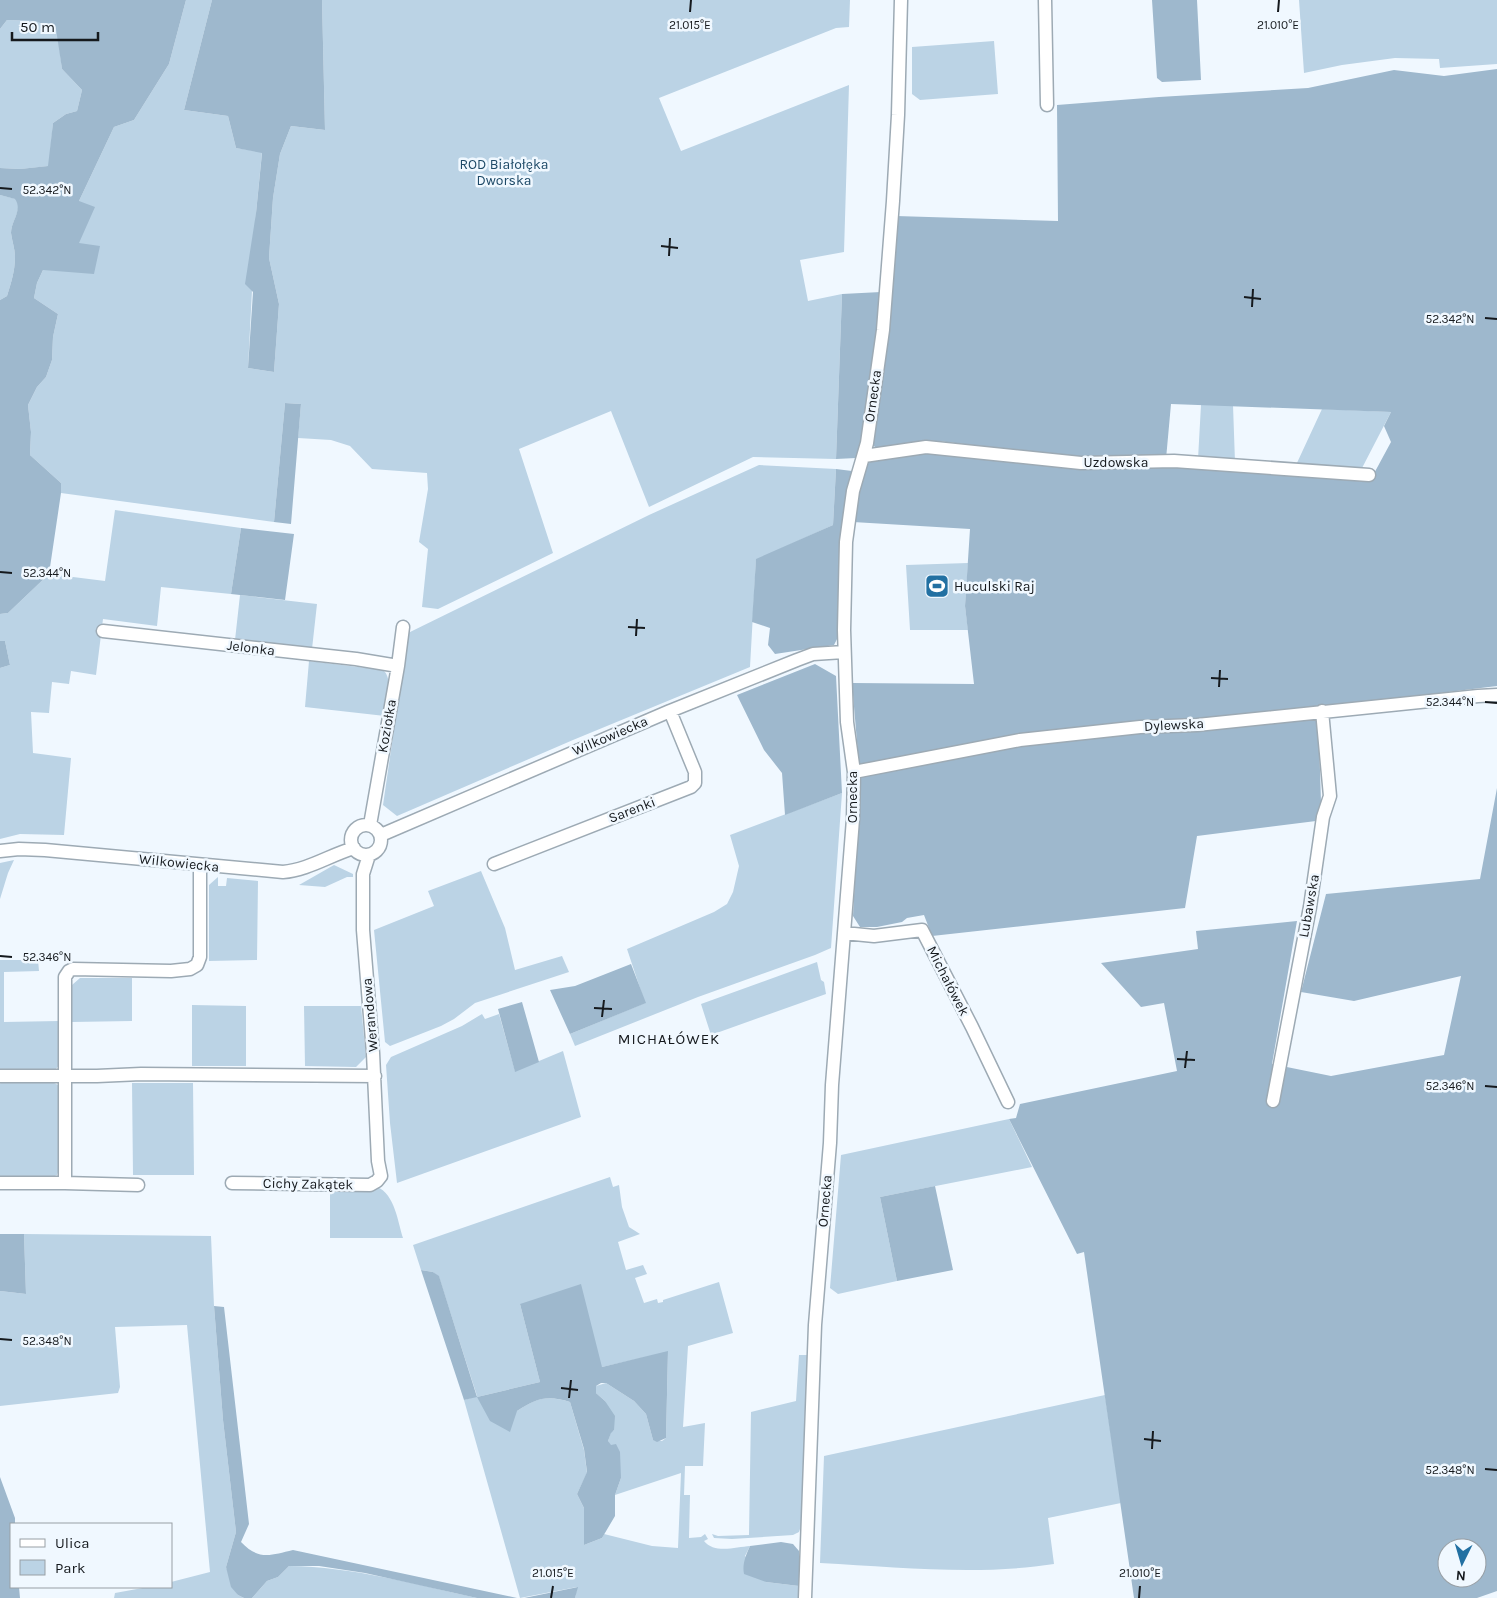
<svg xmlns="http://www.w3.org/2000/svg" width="1497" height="1598" viewBox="0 0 1497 1598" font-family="Karla,sans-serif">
<rect width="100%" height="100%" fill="#f0f8ff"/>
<path fill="#bbd3e5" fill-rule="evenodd" d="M186 0H212L184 110 228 116 236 148 262 152 256 213 248 368 274 372 279 304 269 258 273 198 280 154 291 126 325 130 322 0H850L849 27 836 28 659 98 681 151 849 85 844 252 800 260 808 301 842 294 836 459 753 457 649 507 611 411 519 449 553 553 438 609 422 607 428 549 419 542 428 489 427 473 372 469 350 446 331 440 298 438 301 404 285 403 274 522 61 493V483L30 455 31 432 28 405 37 387 46 377 52 360 53 337 58 314 34 298 37 283 43 270 78 243 79 201 114 127 134 120 169 64Z
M1299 0H1497V64L1440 68 1439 59 1395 58 1342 65 1304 73Z
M7 20 35 21 57 28 62 69 82 90 77 111 66 114 53 123 49 166 20 169 0 168V29Z
M994 41 998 94 920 100 912 94V47Z
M0 195 16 199C23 210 11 221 11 233 12 241 15 249 15 257 15 271 11 283 7 296L0 300Z
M1201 405H1233L1235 462 1198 459Z
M1322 409 1391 412 1361 470 1296 465Z
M759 465 836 469 833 525 756 560 750 667 573 740 397 816 383 805 408 633 649 515Z
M115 510 241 528 231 594 161 587 157 626 103 619 96 675 71 671 69 684 52 682 49 713 31 712 33 753 71 758 64 835 20 834 0 839V668L10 665 5 641H0V614L8 613 49 574 105 581Z
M968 563 965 606 968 630H910L906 565Z
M240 595 317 604 312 649 235 640Z
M309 661 383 670C394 679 386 703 385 716L305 707Z
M842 793 831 948 815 955 698 997 575 1046 570 1034 645 1003 627 949 714 912 727 904 733 892 739 866 730 835Z
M14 860 8 873 0 899V863Z
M334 865 353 874V877H347L325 887 299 885Z
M481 871 505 928 515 970 562 956 569 972 475 1003 454 1019 441 1026 390 1046 385 1042 374 930 434 906 428 891Z
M218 877V886H226L227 878 258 881 257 960 209 961V885Z
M0 960H38L39 971 4 972V1022L59 1021 60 1064 55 1070 2 1071 0 1069Z
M817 962 821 980 824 982 826 994 711 1035 701 1004Z
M80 978H132V1021L72 1022V985Z
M192 1005 246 1006V1066H192Z
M304 1006H361L366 1057 356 1067 305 1066Z
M482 1014 485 1019 499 1014 515 1071 563 1051 581 1117 397 1183 390 1123 386 1065 391 1057 462 1026Z
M1 1080C16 1081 51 1076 60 1087L61 1165 57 1175 48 1179H0V1084Z
M132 1083H193L194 1175H133Z
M1009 1119 1032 1167 880 1197 897 1281 838 1294 830 1288 841 1155Z
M610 1177 613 1187 619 1185 622 1207 629 1227 640 1234 618 1242 626 1270 643 1265 647 1274 635 1278 644 1303 657 1299 658 1303 663 1302V1300L719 1282 733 1333 688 1346 683 1427 705 1423 703 1466H685L684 1495H690L689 1538 701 1537 705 1534 708 1539 704 1541C714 1554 736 1547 750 1546L745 1556 766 1582 799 1586V1598H575L577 1587 520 1598 464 1400 477 1396 439 1277 433 1272 421 1270 413 1245ZM520 1304 602 1367 668 1352 666 1438 662 1441 653 1440 646 1414 634 1401 606 1383 596 1386V1393L605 1401 614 1430 611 1432 608 1441 621 1478 615 1495 681 1473 678 1548 652 1546 604 1534 602 1538 584 1545V1508L577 1494 587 1473 584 1450 570 1402C546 1395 537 1398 517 1411L477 1397 540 1382Z
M330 1186C341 1186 369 1184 377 1187 395 1194 398 1223 403 1238H330Z
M24 1234 211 1236 214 1306 223 1420 236 1532 226 1567 238 1595 244 1598H114L115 1593 148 1587H171V1582L210 1572 187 1325 115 1327 120 1387 118 1393 0 1406V1291L26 1294Z
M799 1355H808L802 1523 799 1532 793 1535 732 1539 714 1538 712 1534 718 1536 749 1535 751 1412 796 1401Z
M1105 1395 1121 1503 1048 1518 1054 1564C977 1576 898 1567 820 1563L824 1456Z
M289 1566C353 1567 415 1584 477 1598H252L267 1581 278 1577Z"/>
<path fill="#9eb8cd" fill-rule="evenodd" d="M0 0H186L169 64 134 120 114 127 79 201 95 207 79 243 100 246 94 274 43 270 37 283 34 298 58 314 53 337 52 360 46 377 37 387 28 405 31 432 30 455 61 483V493L49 574 8 613 0 614V300L7 296C11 283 15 271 15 257 15 249 12 241 11 233 11 221 23 210 15 199L0 195V168L20 169 48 166 53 123 66 114 77 111 82 90 62 69 56 29 35 21 7 20 0 29Z
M212 0H322L325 130 291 126 280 154 273 198 269 258 279 304 274 372 248 368 253 292 245 284 256 213 262 153 236 148 228 116 184 110Z
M1152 0H1197L1201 80 1162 82 1157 78Z
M1497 69V686L1318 708 1321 802 1316 821 1197 836 1185 908 932 936 924 915 907 918 902 922 877 927H860L853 916 860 777 852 683 974 684 965 606 970 529 853 522 864 467 876 457 912 452 1166 464 1371 479 1391 442 1384 426 1391 412 1171 404 1166 459 1080 458 938 441 877 449 871 443 896 216 1058 221 1057 105 1159 97 1308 88 1394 70 1444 76Z
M881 292 863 441 856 458 836 459 842 294Z
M285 403 301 404 291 524 274 522Z
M836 469 852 471C837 519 841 581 841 631L834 645 775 654 768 645 770 628 752 622 756 559 833 525Z
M241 528 294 534 285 600 231 594Z
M0 641H5L10 665 0 668Z
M815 664 836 676 842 793 785 815 782 773 764 750 737 695Z
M1497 788V1591L1477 1598H1134L1084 1252 1077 1254 1009 1119 1016 1118 1020 1104 1177 1071 1164 1003 1141 1007 1101 963 1198 949 1196 931 1297 921 1272 1064 1331 1076 1444 1055 1461 976 1354 1001 1301 992 1326 894 1480 879ZM1447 1548H1477V1578H1447Z
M631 964 646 1003 570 1034 550 990 575 986Z
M522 1002 539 1062 515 1072 498 1009Z
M935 1186 953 1270 897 1281 880 1197Z
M0 1234H24L26 1294 0 1291Z
M421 1270 433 1272 439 1276 477 1397 540 1382 520 1304 581 1284 602 1367 668 1351 666 1438 657 1442 653 1440 646 1414 634 1401 606 1383H601L596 1386V1393L605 1401 615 1416 614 1430 611 1433 608 1441 611 1445 616 1444 620 1452 621 1478 615 1495V1516L602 1538 584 1545V1508L577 1494 587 1472 584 1449 570 1402C547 1395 537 1398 517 1411L510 1432 490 1421 477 1397 464 1400Z
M214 1306 224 1307 249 1524 241 1542C259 1561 271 1555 293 1550L517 1598H477L365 1573 319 1566H289L278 1577 267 1581 252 1598H244L238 1595 231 1587 226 1567 236 1532 223 1420Z
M0 1477 15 1518V1524H11V1587H19L20 1598H0Z
M781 1542 793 1544 799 1551V1586L766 1582 744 1574C742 1564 746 1555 750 1546Z
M578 1587 575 1598H524Z"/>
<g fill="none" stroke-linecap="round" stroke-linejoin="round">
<g stroke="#9daab4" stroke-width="15">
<path id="street" d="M1045 0 1047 105
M864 456 926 447 1081 463 1174 461 1369 475
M103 631 356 659 398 666
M854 772 1020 740 1140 727 1197 725 1478 696 1497 695
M351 840a15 15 0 1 1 30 0a15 15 0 1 1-30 0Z
M370 825 398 666 403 627
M381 835 670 711 797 660 813 654 844 652
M0 851 19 849 45 850 283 872C308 870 330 855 354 848
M494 864 691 787 695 783V772L670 711
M844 933 874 936 922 930 972 1027 1008 1102
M0 1076H97L141 1074 375 1076
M1273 1101 1310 907 1323 817 1330 796 1322 711
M0 1183H65L138 1185
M65 1183V977L69 971 73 969 171 971 190 969 197 965 200 957V865
M232 1183 370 1185 377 1181 381 1176 378 1161 373 1053 363 930V874L369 855
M805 1598 815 1325 830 1143 832 1085 853 819 854 772 847 722 844 630 846 542 853 491 867 443 883 330 893 201 898 115 901 0"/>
</g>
<use href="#street" stroke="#fff" stroke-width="12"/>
</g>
<path fill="none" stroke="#15191d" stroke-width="2" d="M690 12 691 0M1278 12 1279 0M0 188 12 189M661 246 678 248M669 256 670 238M1244 297 1261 299M1252 307 1253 289M1485 318 1497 319M0 572 12 573M628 627 645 628M636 636 637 619M1211 678 1228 679M1219 687 1220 670M1485 702 1497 703M0 956 12 957M594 1008 612 1009M602 1017 604 1000M1177 1059 1195 1060M1185 1068 1187 1051M1485 1086 1497 1087M0 1339 12 1340M561 1388 578 1390M569 1398 571 1380M1144 1439 1161 1441M1152 1449 1153 1431M1485 1469 1497 1470M551 1598 553 1586M1139 1598 1140 1586"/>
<defs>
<g id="stadium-square" transform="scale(1.25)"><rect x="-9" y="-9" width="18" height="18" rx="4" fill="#2270a2" stroke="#f0f8ff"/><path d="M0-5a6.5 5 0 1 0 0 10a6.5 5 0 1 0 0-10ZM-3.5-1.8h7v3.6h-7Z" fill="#fff"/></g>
</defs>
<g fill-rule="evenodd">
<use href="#stadium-square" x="937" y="586"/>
</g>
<g text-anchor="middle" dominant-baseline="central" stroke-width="5" stroke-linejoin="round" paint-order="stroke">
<g font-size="14" fill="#1d4967" stroke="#f0f8ff">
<text x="504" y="164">ROD Białołęka<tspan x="504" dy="16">Dworska</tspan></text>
</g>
<g font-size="14" fill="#15191d" stroke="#f0f8ff">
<text transform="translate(873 396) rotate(-82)">Ornecka</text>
<text x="1116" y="462">Uzdowska</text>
<text transform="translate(251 648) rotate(7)">Jelonka</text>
<text transform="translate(1174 725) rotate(-3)">Dylewska</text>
<text transform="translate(387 726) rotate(-80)">Koziołka</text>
<text transform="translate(610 736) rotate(-23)">Wilkowiecka</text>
<text transform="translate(852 797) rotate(-90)">Ornecka</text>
<text transform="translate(632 810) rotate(-21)">Sarenki</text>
<text transform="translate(179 863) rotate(6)">Wilkowiecka</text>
<text transform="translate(1309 906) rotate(-80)">Lubawska</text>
<text transform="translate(948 981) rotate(63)">Michałówek</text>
<text transform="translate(370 1015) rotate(-95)">Werandowa</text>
<text transform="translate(308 1184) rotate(1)">Cichy Zakątek</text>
<text transform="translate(825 1201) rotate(-85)">Ornecka</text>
</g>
<g font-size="14" fill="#15191d" stroke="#f0f8ff" text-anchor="start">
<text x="954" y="586">Huculski Raj</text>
</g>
<g font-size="15" letter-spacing="1" fill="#15191d" stroke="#f0f8ff">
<text x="669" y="1039">MICHAŁÓWEK</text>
</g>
</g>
<g font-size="12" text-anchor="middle" fill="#15191d" stroke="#f0f8ff" stroke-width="5" stroke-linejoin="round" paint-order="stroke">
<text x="690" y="29">21.015°E</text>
<text x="1278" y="29">21.010°E</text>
<text x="47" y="194">52.342°N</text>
<text x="1450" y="323">52.342°N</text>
<text x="47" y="577">52.344°N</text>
<text x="1450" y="706">52.344°N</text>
<text x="47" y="961">52.346°N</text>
<text x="1450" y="1090">52.346°N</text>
<text x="47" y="1345">52.348°N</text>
<text x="1450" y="1474">52.348°N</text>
<text x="553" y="1577">21.015°E</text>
<text x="1140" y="1577">21.010°E</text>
</g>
<rect x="10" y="1523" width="162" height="65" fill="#f0f8ff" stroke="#989fa5"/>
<rect x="20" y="1539" width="25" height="8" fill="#ffffff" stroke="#989fa5"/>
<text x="55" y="1548" font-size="15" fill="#15191d">Ulica</text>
<rect x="20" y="1560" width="25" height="15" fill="#bbd3e5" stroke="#989fa5"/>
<text x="55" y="1573" font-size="15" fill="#15191d">Park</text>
<g transform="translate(1462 1563) rotate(185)"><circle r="24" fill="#f0f8ff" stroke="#989fa5"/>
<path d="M0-4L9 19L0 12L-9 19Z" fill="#2270a2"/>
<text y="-8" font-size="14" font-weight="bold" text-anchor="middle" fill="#15191d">N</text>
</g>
<path d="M12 32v8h86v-8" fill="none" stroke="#15191d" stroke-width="2.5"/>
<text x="20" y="32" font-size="15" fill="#15191d" stroke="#f0f8ff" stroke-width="4" paint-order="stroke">50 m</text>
</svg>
